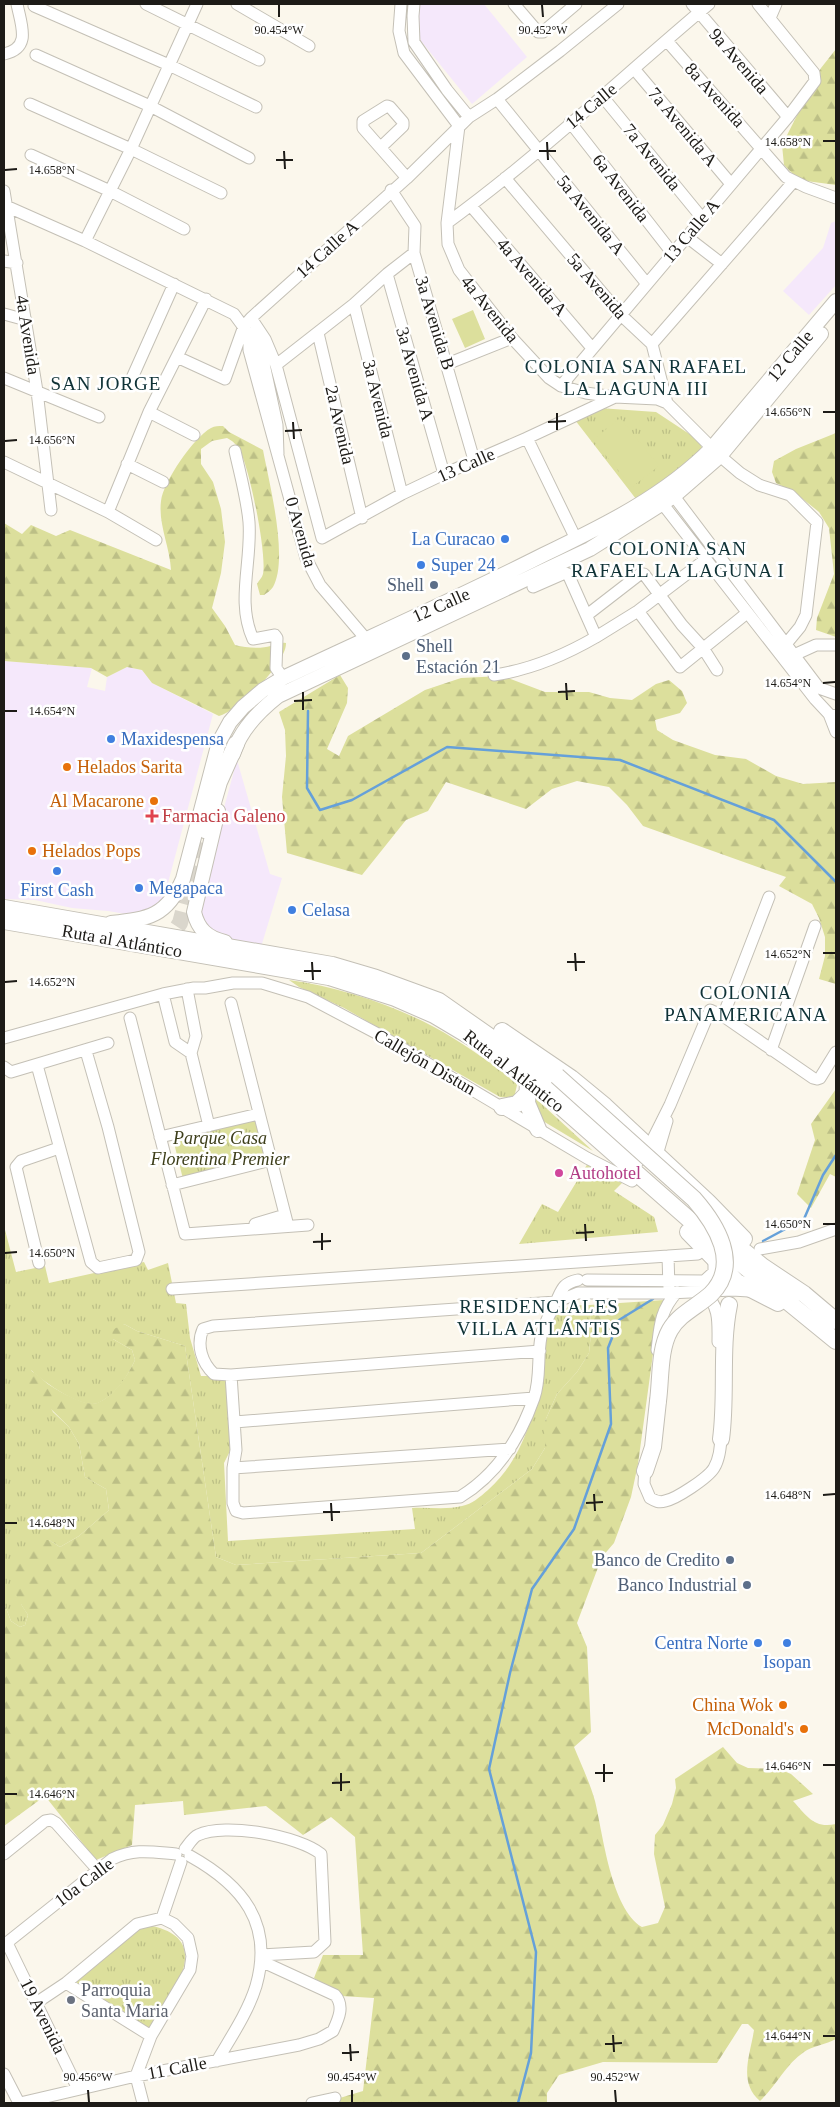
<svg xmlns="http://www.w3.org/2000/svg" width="840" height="2107" viewBox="0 0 840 2107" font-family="Georgia,serif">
<defs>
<pattern id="grass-tufts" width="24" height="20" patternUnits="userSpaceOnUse" patternTransform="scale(1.25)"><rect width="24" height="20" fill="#dcdf9c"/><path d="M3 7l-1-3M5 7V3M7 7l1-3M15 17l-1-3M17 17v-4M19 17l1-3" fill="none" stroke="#bcbf86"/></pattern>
<pattern id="forest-firs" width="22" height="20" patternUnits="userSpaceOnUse" patternTransform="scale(1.25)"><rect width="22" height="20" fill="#dcdf9c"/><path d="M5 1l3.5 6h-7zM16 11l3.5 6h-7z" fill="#bcbf86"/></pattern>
</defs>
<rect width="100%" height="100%" fill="#fbf7ec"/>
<path fill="#f5e8fb" d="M418 4H484L527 57 472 104 421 41 416 25Z
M836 221V285L809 315 783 291 823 248 831 223Z
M4 661 92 668 87 687 105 691 107 677 127 667 142 670 152 683 213 714 164 898 143 917 108 911 72 908 35 900 4 899Z
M237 760 270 874 282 878 261 947 232 940 204 928 198 903Z"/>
<path fill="url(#grass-tufts)" d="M599 408 656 412 700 441 702 449 700 455 636 499 575 420Z
M289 980C338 987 389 1003 434 1027 462 1042 487 1061 513 1079L517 1085 514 1098 500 1097 344 1008 299 987Z
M534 1097 593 1151 533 1115Z
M257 1118 267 1158 183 1179 173 1139Z
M588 1163 622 1183 614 1191 654 1217 658 1232 519 1244 542 1204 558 1212Z
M4 1226 16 1272 45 1266 49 1283 144 1262 148 1270 168 1263 176 1303 186 1304 190 1338 201 1376H226L231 1449 224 1463 228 1541 415 1529 412 1508C428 1507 447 1510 462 1506 472 1504 480 1497 488 1490 524 1458 536 1410 543 1364 546 1348 544 1326 558 1313 567 1305 578 1305 590 1305L591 1333 589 1353 577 1372 557 1394 545 1421V1448L532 1469 421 1553 236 1565 216 1557 185 1346 137 1331 124 1324 113 1339 132 1350 135 1360C127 1377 116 1395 98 1403 83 1410 42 1381 31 1370L53 1412 69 1427 79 1444 85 1477 106 1489 109 1510 79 1536 60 1547 49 1540 21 1604 28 1615 25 1625 20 1627 11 1621 4 1603Z
M152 1926C216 1940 171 1994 152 2027L146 2029 76 1982 141 1928Z"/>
<path fill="url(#forest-firs)" d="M836 49V185L799 180 784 165 782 145 821 68Z
M223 426 229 432 263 450C269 482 289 559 273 587 271 590 267 593 264 595H260L257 584C259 580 262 578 263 574 267 554 250 470 240 451 237 445 233 441 227 438L212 441 201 449V464L213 482 221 509 225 542 221 573 212 608 225 626 235 645C246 648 261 649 271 646 278 644 279 642 286 643 287 663 238 711 219 716L152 683 142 670 127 667 107 677 91 668 4 661V523L22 534 31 525 56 536 70 530 171 570C170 547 158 524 161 501 163 482 194 437 211 428 215 426 218 426 223 426Z
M836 433V637L816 630 817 618 834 574 829 528 819 512 794 492 776 483 772 472 774 461 796 449Z
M340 675 348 688 347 703 327 749 339 756 348 736 425 690 461 678 503 676 545 692H589L610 698 632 700 656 684 669 680 682 691 687 703 680 713 655 720 657 730 673 740 715 755 746 759 776 776 803 784 836 782V984L819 979 825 956V937L819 918 812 904 779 886 786 877 643 826 627 805 609 787 577 781 552 789 526 809 446 782 428 811 406 820 362 875 287 853 282 797 286 756 285 730 279 712Z
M836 1089V1177L830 1174 811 1208 797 1194 815 1140 811 1124Z
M664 1300 658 1317 638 1464 631 1497 614 1543 602 1557 577 1623 587 1647 591 1732 574 1747C581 1764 590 1783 595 1801 603 1834 611 1909 642 1927L658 1923 665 1907 654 1854 655 1835 663 1825 672 1804 676 1788 675 1779 723 1747 737 1763 748 1768 779 1769 791 1774 813 1794 793 1801C807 1816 814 1829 836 1824V2039C827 2044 810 2047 804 2052 786 2064 776 2086 760 2101 738 2082 750 2056 754 2030L748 2024H742L717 2063 603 2062 559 2075 547 2093V2103H323L363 2091 374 1998 341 1996 314 1978 323 1955H363L355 1837 331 1817 303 1835 266 1806 184 1815 183 1801 135 1805 132 1845 96 1860 45 1796 4 1826V1603L11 1621 20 1627 25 1625 28 1615C19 1602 8 1583 10 1567 11 1556 24 1547 31 1540H49L60 1547 79 1536 109 1510 106 1489 85 1477 79 1444 69 1427 31 1389 24 1377 25 1369C35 1370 43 1381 51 1386 60 1392 87 1407 97 1403 114 1397 128 1375 135 1360L132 1350 113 1339 112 1330 124 1324 137 1331 185 1346 216 1557 236 1565 421 1553 532 1469 545 1448V1421L557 1394 577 1372 589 1353 591 1333 590 1305Z"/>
<path fill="#dcdf9c" d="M473 310 485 339 465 348 452 319Z
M620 418 659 466 632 487 593 440Z"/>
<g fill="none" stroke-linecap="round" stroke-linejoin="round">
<path stroke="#65a0d9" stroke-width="2.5" d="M308 711 307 788 320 810 352 800 447 747 620 760 774 820 836 882
M763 1241 804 1219 823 1175 836 1155
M518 2103 531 2053 536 1952 489 1769 510 1673 532 1589 574 1529 611 1424 608 1348 619 1320 653 1299"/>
<path stroke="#dad6cc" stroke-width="16" stroke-dasharray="16 8" stroke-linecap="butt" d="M162 945 170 938 180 923 205 830"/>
<g stroke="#c4c0b6" stroke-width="13">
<path id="minor" d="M146 4 259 60
M237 4 309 46
M401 4 399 31 404 53 459 126 447 223 448 244 459 270 512 338 549 378 561 386 586 393 615 397 657 399 667 403 720 456 740 473 759 485 790 495 817 522 806 615 800 627 786 644
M414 4 413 16 414 42 447 90 469 117
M514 4 538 32H543L576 4
M692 4 788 117
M34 6 169 65 256 107
M770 18 776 4
M667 41 786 177 806 187 836 198
M4 54C32 48 21 25 17 4
M36 55 150 106 249 158
M635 70 731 184
M602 96 702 218
M497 99 647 284
M30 104 131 149 221 193
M570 122 673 254
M381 147 403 126V122L390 107 387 106 363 121V128L407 178
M31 155 110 191 184 229
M505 178 621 315 652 344 667 403
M391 190 415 226 414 253 474 460
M4 191 37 391 51 510
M6 206 85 241 234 314 259 348 264 364 277 425 278 454
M471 206 592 348
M447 223C539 156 622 77 709 4
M687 237 722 264
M85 241 131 149 197 4
M4 261 17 263
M387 274 444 474
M354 304 402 494
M4 314 26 320
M251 318 265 339 276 365 322 538 402 494 444 474 527 438 615 397
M318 333 362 518
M249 337V350L306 558 320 585 366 639 369 646
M652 344 794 181
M177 357 225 379 244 326 251 318 407 178 469 117 497 99 560 51 618 4
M447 364 512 338
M276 365 354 304 387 274 414 253
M4 378 99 417
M132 378 174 284
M561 386 788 117 815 81 814 73 758 4
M149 412 194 435
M527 438 576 539
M235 451C240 474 247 499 249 522 252 562 236 602 253 639L275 635 277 638 276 668 283 678
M4 462 108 512 156 540
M127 464 163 482
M670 491 819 688 836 694
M658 498 815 699 829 714 836 716
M108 512 149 412 206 299
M533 587 565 573 568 574 596 637 638 611 705 560
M638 611 680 667 747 613
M587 615 640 574H644L682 625 703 648 717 670
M794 655 816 645H836
M494 675C529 670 565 655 596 637
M829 714 836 732
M187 989 196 1036 191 1053 209 1126
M163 994 175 1042 191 1053
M231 1003 288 1226
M723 1016 769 897
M130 1018 185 1234 308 1225
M4 1038 163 994 194 988H205L233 983H262L308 997 378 1034 587 1158 632 1181
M771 1050 815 926
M37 1065 91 1262 98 1268 136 1260 139 1252 108 1127 86 1051
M4 1067 11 1072 108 1043
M160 1137 259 1114
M649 1147 670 1105 710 1010 723 1016 813 1078 817 1079 820 1078 836 1052
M657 1155 667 1121
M172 1185 271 1160
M255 1224 285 1215
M760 1249 799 1242 836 1229
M668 1256 669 1288
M39 1263 16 1167 21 1161 59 1148
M587 1280 704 1281 714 1272V1258
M172 1289 698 1254
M704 1293C720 1305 718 1324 718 1342
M657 1350C660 1325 660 1311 677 1292
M540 1351 231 1375 214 1374C202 1363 196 1345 203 1329L213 1326 556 1302 578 1293H669L732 1290 749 1291
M231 1375 236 1450 233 1468V1503L236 1511 243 1513 460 1497C496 1475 520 1438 534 1398 541 1378 537 1358 541 1337 543 1325 550 1314 556 1302 562 1289 563 1283 578 1280
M235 1422 534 1398
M645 1465 644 1484 650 1498C655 1501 659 1503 665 1501 676 1499 708 1478 714 1468 720 1458 721 1445 721 1433
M233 1468 510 1449
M185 1849C189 1844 193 1837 198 1835 225 1822 299 1836 321 1854L325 1942 314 1952 261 1955
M4 1854 45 1821 51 1820 56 1823 97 1869
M190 1856C242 1885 274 1923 256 1986 248 2012 231 2037 217 2061
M162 1918 181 1862
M7 1943 78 2089
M4 1945 112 1859C135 1848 152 1852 176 1854
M66 1983 151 2036
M36 2003 66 1983 137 1924 162 1918
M4 2074 19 2103
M20 2103 136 2076 299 2045 319 2039 333 2031C338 2020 345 2006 335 1995L261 1961
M143 2103 136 2076 151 2036 190 1970 192 1956 188 1938 174 1924 162 1918
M312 2103 335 2098"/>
</g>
<g stroke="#c4c0b6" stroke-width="16">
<path id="major" d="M233 754C240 730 259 711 278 696L590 549 674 496 720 456 821 334
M218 811 194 912C198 929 207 938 225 942
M111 923C149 919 167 916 183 879L219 742 230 722 243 707 263 690 283 678C370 637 458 598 543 555 603 526 665 496 712 448L836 301"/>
</g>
<g stroke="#c4c0b6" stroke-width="18">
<path id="highway" d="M205 830 219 782 236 744
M4 908 332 965 376 978 439 1001 533 1067 637 1159
M4 921 329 977 395 998 434 1015 491 1049 526 1076 717 1244 836 1341
M502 1031 571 1078 605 1106 708 1202 744 1239
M526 1076 528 1082 527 1103 538 1129
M502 1107 517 1104 526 1095
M710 1223 762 1266 804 1294 836 1321
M688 1232 737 1282 778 1303
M721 1439C727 1395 720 1349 729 1305
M645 1471 653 1447 658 1401"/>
</g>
<use href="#minor" stroke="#fff" stroke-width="11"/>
<use href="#major" stroke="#fff" stroke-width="14"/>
<use href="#highway" stroke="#fff" stroke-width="16"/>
<g stroke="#c4c0b6" stroke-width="18" stroke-linecap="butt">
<path id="highway-bridge" d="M557 1076 694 1199C716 1224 741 1264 711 1294 698 1306 679 1314 670 1330 659 1349 661 1379 658 1401"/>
</g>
<use href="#highway-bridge" stroke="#fff" stroke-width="16"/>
</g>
<path fill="none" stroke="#1d1b17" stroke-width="2" d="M279 5V17M542 5 543 17M823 141H835M547 142 548 160M284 151 285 169M539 151H556M276 160H293M5 170 17 169M823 412H835M557 413V430M293 422 294 439M548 422 566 421M285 431 302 430M5 441 17 440M566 683 567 700M823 683 835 682M303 692V710M558 692 575 691M294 701 312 700M5 711H17M575 953 576 971M823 953H835M312 962 313 980M567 962H585M304 971H321M5 982 17 981M585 1224 586 1241M823 1224H835M322 1233V1250M576 1233 594 1232M313 1242 331 1241M5 1253 17 1252M594 1494 595 1511M823 1495 835 1494M331 1503 332 1521M586 1503 603 1502M323 1512H340M5 1523H17M604 1764V1782M823 1765H835M341 1773V1791M595 1773H613M332 1783 350 1782M5 1794H17M613 2035 614 2052M823 2036H835M350 2044 351 2061M605 2044 622 2043M342 2053 359 2052M88 2090 89 2102M352 2090V2102M615 2090 616 2102"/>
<g fill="#3f7fe0" stroke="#fff" stroke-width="2">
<circle cx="505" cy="539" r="5"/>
<circle cx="421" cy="565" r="5"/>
<circle cx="111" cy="739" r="5"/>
<circle cx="57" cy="871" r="5"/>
<circle cx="139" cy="888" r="5"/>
<circle cx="292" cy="910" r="5"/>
<circle cx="758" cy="1643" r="5"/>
<circle cx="787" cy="1643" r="5"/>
</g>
<g fill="#5c6f8a" stroke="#fff" stroke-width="2">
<circle cx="434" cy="585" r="5"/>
<circle cx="406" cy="656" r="5"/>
<circle cx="730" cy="1560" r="5"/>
<circle cx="747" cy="1585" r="5"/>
</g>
<g fill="#e8710a" stroke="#fff" stroke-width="2">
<circle cx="67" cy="767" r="5"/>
<circle cx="154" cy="801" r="5"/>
<circle cx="32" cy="851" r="5"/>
<circle cx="783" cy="1705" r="5"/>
<circle cx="804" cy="1729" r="5"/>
</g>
<path fill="#e0444e" stroke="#fff" stroke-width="2" d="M149.5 808.5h5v5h5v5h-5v5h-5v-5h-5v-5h5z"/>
<circle fill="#d1479c" stroke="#fff" stroke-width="2" cx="559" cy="1173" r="5"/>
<circle fill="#6b7280" stroke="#fff" stroke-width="2" cx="71" cy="2000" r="5"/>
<g text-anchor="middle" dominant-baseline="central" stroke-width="5" stroke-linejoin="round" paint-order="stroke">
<g font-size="18" fill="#1d1b17" stroke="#fff">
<text transform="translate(739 61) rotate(49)">9a Avenida</text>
<text transform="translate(715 95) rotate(48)">8a Avenida</text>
<text transform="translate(591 106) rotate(-40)">14 Calle</text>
<text transform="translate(683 127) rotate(50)">7a Avenida A</text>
<text transform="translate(652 157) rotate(51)">7a Avenida</text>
<text transform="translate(621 188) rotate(52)">6a Avenida</text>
<text transform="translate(591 215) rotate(51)">5a Avenida A</text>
<text transform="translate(691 231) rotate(-50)">13 Calle A</text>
<text transform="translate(327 249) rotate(-42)">14 Calle A</text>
<text transform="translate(532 277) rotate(49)">4a Avenida A</text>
<text transform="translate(597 286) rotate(49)">5a Avenida</text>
<text transform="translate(490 309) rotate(51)">4a Avenida</text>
<text transform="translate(435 323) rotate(73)">3a Avenida B</text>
<text transform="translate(28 335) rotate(81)">4a Avenida</text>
<text transform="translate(790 356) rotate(-50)">12 Calle</text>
<text transform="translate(415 374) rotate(74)">3a Avenida A</text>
<text transform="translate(378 399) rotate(76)">3a Avenida</text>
<text transform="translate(340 425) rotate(77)">2a Avenida</text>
<text transform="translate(466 465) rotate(-24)">13 Calle</text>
<text transform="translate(301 532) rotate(74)">0 Avenida</text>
<text transform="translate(441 605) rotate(-24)">12 Calle</text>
<text transform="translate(122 941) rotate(10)">Ruta al Atlántico</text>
<text transform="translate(425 1062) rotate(30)">Callejón Distun</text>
<text transform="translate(514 1071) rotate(38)">Ruta al Atlántico</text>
<text transform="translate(84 1882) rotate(-37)">10a Calle</text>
<text transform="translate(43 2016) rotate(64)">19 Avenida</text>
<text transform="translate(177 2068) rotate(-11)">11 Calle</text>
</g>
<g font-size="18" fill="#366cbe" stroke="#fff" text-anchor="start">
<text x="495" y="539" text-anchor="end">La Curacao</text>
<text x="431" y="565">Super 24</text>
<text x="121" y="739">Maxidespensa</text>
<text x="149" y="888">Megapaca</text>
<text x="57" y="890" text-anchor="middle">First Cash</text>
<text x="302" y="910">Celasa</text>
<text x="748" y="1643" text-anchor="end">Centra Norte</text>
<text x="787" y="1662" text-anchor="middle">Isopan</text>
</g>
<g font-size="18" fill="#4e5e75" stroke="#fff" text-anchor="end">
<text x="424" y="585">Shell</text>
<text x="416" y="646" text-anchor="start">Shell<tspan x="416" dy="21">Estación 21</tspan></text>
<text x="720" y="1560">Banco de Credito</text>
<text x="737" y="1585">Banco Industrial</text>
</g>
<g font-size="18" fill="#c56008" stroke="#fff" text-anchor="end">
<text x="77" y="767" text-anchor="start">Helados Sarita</text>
<text x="144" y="801">Al Macarone</text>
<text x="42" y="851" text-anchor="start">Helados Pops</text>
<text x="773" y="1705">China Wok</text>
<text x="794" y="1729">McDonald's</text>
</g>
<g font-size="18" fill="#be3a42" stroke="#fff" text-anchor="start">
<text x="162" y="816">Farmacia Galeno</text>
</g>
<g font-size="18" font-style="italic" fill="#3d3e1a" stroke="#fff">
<text x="220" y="1138">Parque Casa<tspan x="220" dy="21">Florentina Premier</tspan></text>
</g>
<g font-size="18" fill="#b23c85" stroke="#fff" text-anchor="start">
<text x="569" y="1173">Autohotel</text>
</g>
<g font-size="18" fill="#5b616d" stroke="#fff" text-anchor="start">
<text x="81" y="1990">Parroquia<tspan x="81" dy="21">Santa Maria</tspan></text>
</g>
<g font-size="19" letter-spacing="1" fill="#0f3236" stroke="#fff">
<text x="636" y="366">COLONIA SAN RAFAEL<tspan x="636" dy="22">LA LAGUNA III</tspan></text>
<text x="106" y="383">SAN JORGE</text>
<text x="678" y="548">COLONIA SAN<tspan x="678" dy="22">RAFAEL LA LAGUNA I</tspan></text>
<text x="746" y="992">COLONIA<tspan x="746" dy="22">PANAMERICANA</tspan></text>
<text x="539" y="1306">RESIDENCIALES<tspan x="539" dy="22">VILLA ATLÁNTIS</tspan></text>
</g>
</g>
<g font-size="12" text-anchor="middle" fill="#1d1b17" stroke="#fff" stroke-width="5" stroke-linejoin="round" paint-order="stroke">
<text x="279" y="34">90.454°W</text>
<text x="543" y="34">90.452°W</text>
<text x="788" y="146">14.658°N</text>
<text x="52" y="174">14.658°N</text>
<text x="788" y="416">14.656°N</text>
<text x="52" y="444">14.656°N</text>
<text x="788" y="687">14.654°N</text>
<text x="52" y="715">14.654°N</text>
<text x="788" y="958">14.652°N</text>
<text x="52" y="986">14.652°N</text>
<text x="788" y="1228">14.650°N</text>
<text x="52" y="1257">14.650°N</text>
<text x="788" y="1499">14.648°N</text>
<text x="52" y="1527">14.648°N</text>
<text x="788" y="1770">14.646°N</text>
<text x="52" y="1798">14.646°N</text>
<text x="788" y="2040">14.644°N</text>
<text x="88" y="2081">90.456°W</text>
<text x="352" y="2081">90.454°W</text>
<text x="615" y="2081">90.452°W</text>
</g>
<rect width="840" height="2107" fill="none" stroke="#1d1b17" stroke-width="10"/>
</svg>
